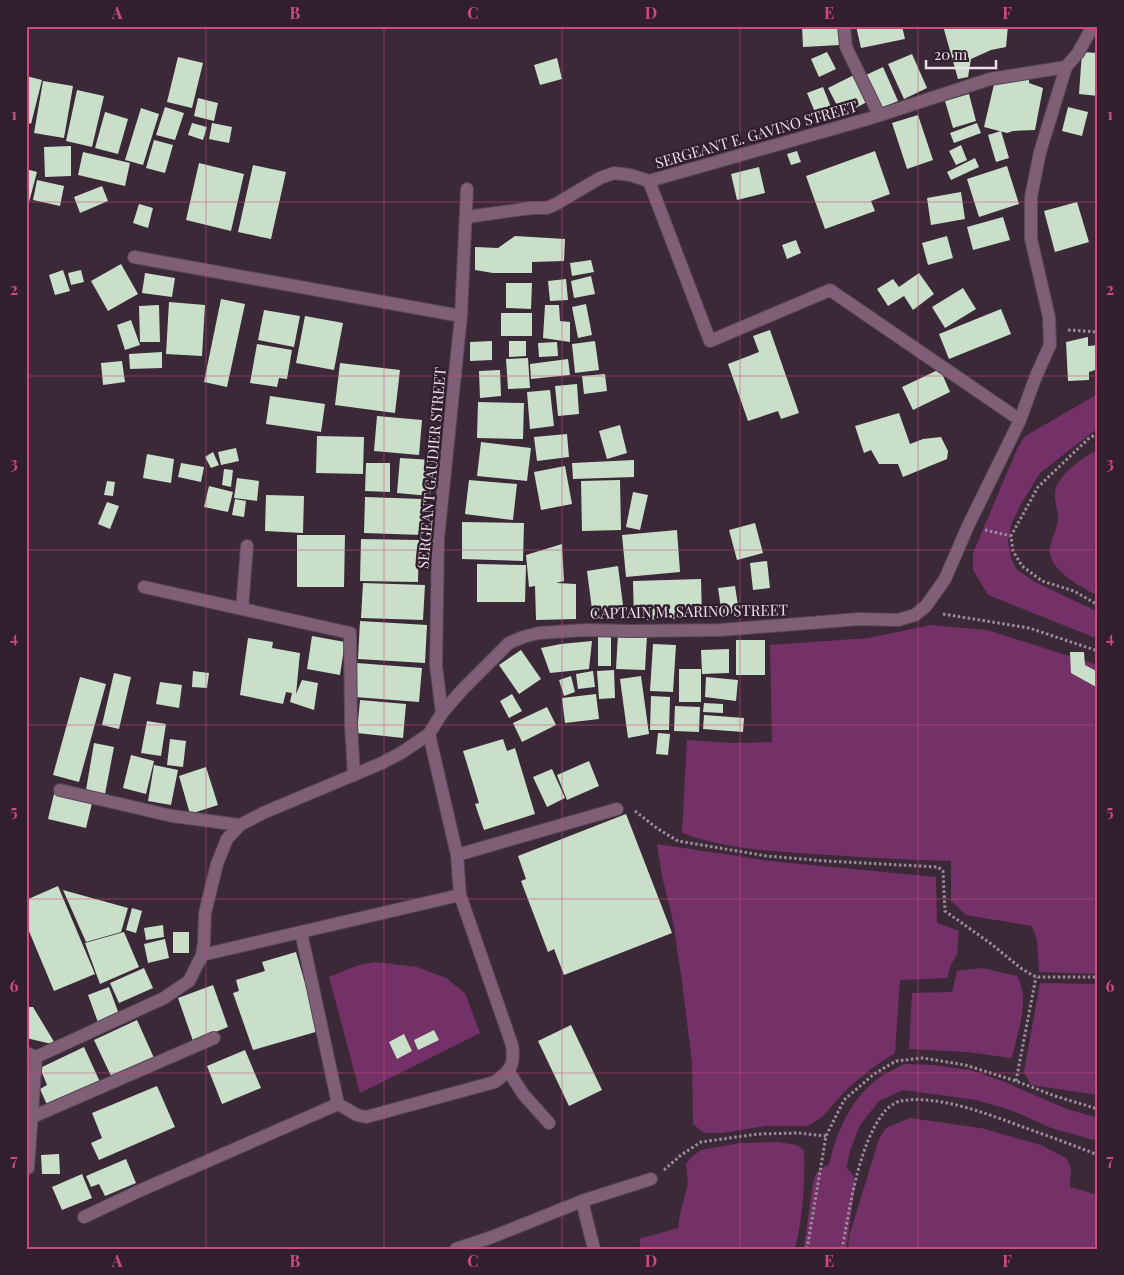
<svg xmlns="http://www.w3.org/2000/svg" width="1124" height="1275" viewBox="0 0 1124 1275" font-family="'Playfair Display',serif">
<rect width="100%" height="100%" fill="#3b2937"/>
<path fill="#743168" d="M1098 394V428L1040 473 1021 504 1011 525 1008 541 1011 558 1016 569 1035 582 1098 612V639L988 595 973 570V553L1017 449 1025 436Z
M1098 450V596C1083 588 1052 572 1050 553 1049 542 1059 527 1058 515 1057 507 1054 500 1055 492 1057 475 1083 457 1098 450Z
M931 625 987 630 1098 665V974L1039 972 1037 940 1032 926 966 915 951 901V861C910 860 869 858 829 855 779 852 729 850 682 833L687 740 733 743 772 742 770 645 868 638Z
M657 844 770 861 936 877 937 923 959 931 957 955 951 964 947 978 900 980 895 1053 872 1068 845 1091 822 1117 808 1126H766L722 1133H704L693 1124 692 1063 682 982 673 921 662 876Z
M376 962 417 967 446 978 465 993 480 1033 360 1093 329 977 359 965Z
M982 968 1017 976C1031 1000 1017 1033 1012 1058L967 1052 909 1049 912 993 952 992 957 971Z
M1040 983 1098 984V1095L1031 1085 1024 1072Z
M904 1064 933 1065 970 1070 1000 1080 1067 1109 1098 1118V1141L1051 1128 1011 1110 976 1100 903 1090 879 1101 860 1125 850 1151 840 1197 835 1246 817 1242C824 1185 830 1113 880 1077 888 1072 897 1068 904 1064Z
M910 1118 981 1128 1041 1145 1066 1158 1071 1168 1070 1187 1098 1195V1249H848L849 1236 879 1139 886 1128Z
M778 1142 796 1145 804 1150C805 1183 803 1216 795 1249H641L639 1239 678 1228 680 1214 688 1184 686 1164 691 1157 701 1150 740 1143Z"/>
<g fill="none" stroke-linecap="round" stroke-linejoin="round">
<path stroke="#743168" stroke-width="42" d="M825 1249 834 1185"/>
</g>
<path fill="#cadfca" d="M802 26H839L840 45 803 47Z
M856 26H902L905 39 861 48Z
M943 26H1008L1006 47 991 50 971 59 968 77 958 79Z
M827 52 836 69 819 77 811 59Z
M1082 52 1098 53V96L1079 94Z
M912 54 927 88 904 99 888 64Z
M178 57 203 63 192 108 167 102Z
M557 58 562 79 540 85 534 65Z
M883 67 898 101 881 108 866 75Z
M856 74 869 101 842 115 828 88Z
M26 76 42 80 31 124 26 122Z
M1029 77V83L1043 88 1035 130 1013 131 1007 133 984 127 995 80Z
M43 81 73 86 64 138 34 133Z
M823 87 835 117 820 124 807 93Z
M77 90 104 96 92 147 66 141Z
M969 94 976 121 953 128 945 101Z
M198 98 218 103 214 121 194 116Z
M165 107 184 113 175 140 156 135Z
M1068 107 1088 112 1082 136 1062 131Z
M141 108 159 114 143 165 125 160Z
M105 112 128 119 118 154 95 148Z
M918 115 933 160 907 169 892 123Z
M192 123 207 127 203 140 188 135Z
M212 123 232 127 229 143 209 139Z
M977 123 981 133 954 143 950 133Z
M1001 131 1009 158 996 162 988 135Z
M154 140 173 145 165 173 146 168Z
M961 145 967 160 956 165 949 151Z
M71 146V176L45 177 44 147Z
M797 151 801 162 791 165 787 154Z
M875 151 890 194 871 201 875 211 825 229 806 176Z
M83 152 130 163 125 186 78 175Z
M975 158 979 167 951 180 947 172Z
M199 163 244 174 231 231 186 220Z
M253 165 286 172 271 239 238 232Z
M1007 166 1019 204 979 217 967 179Z
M759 167 765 193 737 200 731 174Z
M26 169 37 172 29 202 26 201Z
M37 180 64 186 60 206 33 200Z
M102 186 108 201 80 213 74 197Z
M961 192 965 219 931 225 927 198Z
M1077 202 1089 242 1055 252 1044 211Z
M139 204 153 208 148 228 133 223Z
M1003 217 1010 240 973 250 967 227Z
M515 236 565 239 564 261 532 262V273H493L475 270V247L498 248Z
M947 236 953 258 928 265 922 243Z
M796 240 801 253 787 259 782 245Z
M591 260 594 272 572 276 570 263Z
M121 264 138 294 108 311 91 281Z
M63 270 70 291 55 295 49 275Z
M81 270 84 282 71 285 68 273Z
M145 273 175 278 172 297 142 293Z
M919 273 934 294 913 310 904 296 888 306 877 289 893 279 899 287Z
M591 276 595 294 574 298 571 281Z
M566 279 568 300 550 301 548 281Z
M506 283H532L531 309 506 308Z
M963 288 976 309 945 328 932 307Z
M221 299 245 304 227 387 204 382Z
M169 302 205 305 202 356 166 354Z
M586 304 592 335 578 338 572 307Z
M159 305 160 342H140L139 306Z
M545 305H559L560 321 570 322V342L543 338Z
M1001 309 1011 334 949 359 939 334Z
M264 310 300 316 294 347 258 340Z
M501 313H532V336H501Z
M305 316 343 323 334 370 296 363Z
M131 320 140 345 125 350 117 325Z
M770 330 799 413 781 419 778 411 748 421 728 364 759 352 753 336Z
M1088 337V346L1098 345V369L1089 372V380L1068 381 1066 342Z
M492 341V360L470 361V342Z
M509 341H526V356L509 357Z
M595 341 599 370 575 373 572 344Z
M557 342 558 356 539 357 538 343Z
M257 344 292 350 287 379 279 378 277 387 250 383Z
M162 352V368L130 369 129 354Z
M528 358 530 388 508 389 506 359Z
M568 359 570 375 531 379 530 364Z
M122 361 125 382 103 385 101 363Z
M340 363 400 370 395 413 335 405Z
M940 369 950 392 913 410 902 387Z
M500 370 501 396 480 398 479 371Z
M605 374 607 391 584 394 582 376Z
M577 384 579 414 558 416 555 386Z
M550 390 554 426 530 429 527 392Z
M270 396 325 404 321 432 266 424Z
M478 402 524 403 523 439 477 438Z
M899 413 910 444 923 439 941 437 948 451 947 459 903 477 898 464H879L871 450 864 453 855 426Z
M377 416 422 420 419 455 374 451Z
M620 425 627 453 607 459 599 431Z
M567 434 569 457 537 461 534 437Z
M317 436 364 437 363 474 316 473Z
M481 442 531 448 527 481 477 476Z
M236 448 239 461 221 465 218 452Z
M213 452 219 465 211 468 205 457Z
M147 454 174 459 171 483 143 478Z
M400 458 432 460 430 496 397 493Z
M634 460V477L573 479 572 463Z
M181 463 204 467 201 482 178 477Z
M366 463H390V492L365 491Z
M565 466 572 504 541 510 534 472Z
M224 469 233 470 231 487 222 485Z
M237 478 259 481 257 501 234 498Z
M469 480 517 484 513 520 465 514Z
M620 480 621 530 582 531 581 481Z
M107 481 115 482 113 496 104 495Z
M209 486 233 492 228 512 204 507Z
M633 492 648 495 640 530 626 527Z
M266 495 304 496 303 533 265 531Z
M365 497 423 499 422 535 364 533Z
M235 499 246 501 244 517 232 515Z
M107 502 119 506 110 529 98 524Z
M462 522 524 523 523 561 462 559Z
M755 523 763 553 737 560 729 530Z
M677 530 680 572 626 577 622 535Z
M297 535H345L344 587H297Z
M361 539 419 540 418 582 360 581Z
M562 544 564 581 556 583 576 584V619L536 620 535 586 529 587 526 555Z
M767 561 770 588 753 590 750 563Z
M477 564 526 565 525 602H477Z
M618 566 624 613 593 617 587 571Z
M701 579 702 618 634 620 633 581Z
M363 583 425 585 423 620 361 618Z
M735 586 739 612 722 615 718 588Z
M360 621 427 625 425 663 358 659Z
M598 634H611V666H598Z
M618 634 647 635 645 670 616 669Z
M312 636 345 642 340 675 307 669Z
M248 638 273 642 272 648 300 653 296 694 302 680 318 683 314 710 290 702 292 693 286 692 283 704 240 695Z
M736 640H765V675H736Z
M592 641 589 669 550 673 541 648 561 644Z
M653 644 676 645 673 692 650 691Z
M729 649V673L702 674 701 650Z
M521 650 541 679 519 694 499 665Z
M1070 652H1084L1085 665 1098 672V688L1071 673Z
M357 663 422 668 419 702 355 697Z
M679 669H701V702H679Z
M614 670 615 698 599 699 597 671Z
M193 671 209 673 207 688 192 687Z
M593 671 595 687 578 689 576 674Z
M114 673 131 677 119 729 102 725Z
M571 676 575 692 564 696 559 680Z
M641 676 649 734 628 738 620 679Z
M80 677 106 684 79 782 53 775Z
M706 677 738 680 736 701 705 697Z
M160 682 182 685 179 708 156 704Z
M512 694 522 711 509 718 500 701Z
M596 694 599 719 565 723 562 698Z
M651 696 670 697 669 730H650Z
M360 700 406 704 403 738 357 733Z
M704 703 723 704V713L703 712Z
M675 706 700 707 699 732 674 731Z
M547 707 556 725 522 742 513 723Z
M704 715 744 718 743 732 703 729Z
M147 721 166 724 161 756 141 753Z
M658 733 670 734 668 755 656 754Z
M170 739 186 741 183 767 167 765Z
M503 739 507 751 515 748 535 814 484 830 475 804 479 803 463 751Z
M94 743 114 747 105 794 86 790Z
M131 755 154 761 146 794 123 788Z
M589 761 599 786 567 800 557 775Z
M154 765 178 770 171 805 148 801Z
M206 767 218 805 190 814 179 776Z
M552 769 565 798 547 807 533 777Z
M55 790 93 799 86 828 48 819Z
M626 814 672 933 564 975 554 949 548 952 521 881 526 879 518 856Z
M58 886 95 974 54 991 26 924V900Z
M63 890 128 908 121 932 86 942Z
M132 908 142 911 136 933 126 930Z
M163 925 164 937 146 940 144 928Z
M124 932 139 967 100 984 85 943Z
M173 932H189V953H173Z
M165 939 169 958 148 963 144 944Z
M296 952 319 1031 253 1050 233 993 239 991 236 980 265 971 262 962Z
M144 968 153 988 119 1003 110 983Z
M213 985 228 1027 193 1041 178 998Z
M109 987 120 1017 99 1025 88 995Z
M26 1007H33L56 1045 26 1038Z
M137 1020 154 1058 112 1078 94 1040Z
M571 1025 602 1090 569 1106 538 1041Z
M434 1030 439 1040 418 1050 414 1040Z
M404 1034 412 1051 397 1059 389 1042Z
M84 1047 100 1082 48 1107 40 1089 47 1085 40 1068Z
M245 1050 261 1088 222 1104 207 1066Z
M157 1086 175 1127 99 1160 91 1143 102 1138 92 1113Z
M59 1154 60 1174H42L41 1155Z
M126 1159 136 1183 105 1196 99 1184 91 1187 86 1176Z
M82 1174 92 1198 62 1210 52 1187Z"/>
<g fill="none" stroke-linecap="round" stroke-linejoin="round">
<g stroke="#574654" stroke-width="14">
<path id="service" d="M509 1072 523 1094 549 1123
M338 1104 357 1115 366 1117 495 1082C511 1070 515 1065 512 1045L460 895"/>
</g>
<g stroke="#574654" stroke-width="14">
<path id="minor" d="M844 26 846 47 879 115
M466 217 532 208H547L556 204 600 178 614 173 630 175 649 181
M134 257 461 316
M1020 420 830 290 710 341 649 181 871 118 990 79 1066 67
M144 587 350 633 351 726 354 775
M242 609 247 546
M442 713 436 666 438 539 461 316 467 189
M60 790 172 816 240 825
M457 855 617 809
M202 955 460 895 457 855 429 734
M30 1118 214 1038
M28 1168 36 1057
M582 1201 594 1249
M84 1217 139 1191 338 1104 301 932
M456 1249 492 1237 582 1201 651 1179"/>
</g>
<g stroke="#574654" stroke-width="14">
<path id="tertiary" d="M26 1053 36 1057 164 998 189 981 202 955 204 942 205 913 217 864 227 839 240 825 263 813 382 763 401 753 429 734 442 713 462 690 509 643 523 637 539 633 585 630 631 631 720 630 860 619 898 620 915 615 926 606 945 579 968 526 1020 420 1036 376 1050 345 1049 317 1031 239V197L1040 152 1066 67 1078 53 1093 26"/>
</g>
<path stroke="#9b8c97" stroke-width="3" stroke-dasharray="2.5 2.5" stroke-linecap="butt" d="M1068 330 1098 332
M1098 433 1088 439 1038 487 1011 536 1013 551 1022 566 1042 581 1074 591 1098 605
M985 530 1011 536
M943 614 1029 628 1098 651
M635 811 658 829 678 841 767 856 826 861 938 867 943 871 945 911 990 943 1022 969 1036 977H1098
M1016 1081 1036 977
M664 1170 681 1155 701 1142 758 1134 798 1133 826 1136
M807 1249 826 1136 844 1100 874 1074 896 1061 923 1058 965 1065 1016 1081 1055 1096 1098 1109
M842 1249C850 1208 858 1144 885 1111 888 1107 896 1102 900 1101 937 1094 988 1114 1023 1127 1048 1136 1073 1145 1098 1155"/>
<use href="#service" stroke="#7e5f76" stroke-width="12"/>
<use href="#minor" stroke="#7e5f76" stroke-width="12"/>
<use href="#tertiary" stroke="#7e5f76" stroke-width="12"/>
</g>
<path fill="none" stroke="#cd4a7f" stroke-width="1" stroke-opacity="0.55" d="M206 26V1249M384 26V1249M562 26V1249M740 26V1249M918 26V1249M26 202H1098M26 376H1098M26 550H1098M26 725H1098M26 899H1098M26 1073H1098"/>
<g text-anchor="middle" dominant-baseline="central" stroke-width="5" stroke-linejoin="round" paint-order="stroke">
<g font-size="15" fill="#ede0ea" stroke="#311f2d">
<text transform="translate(756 134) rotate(-16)">SERGEANT E. GAVINO STREET</text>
<text transform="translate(431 468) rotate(-85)">SERGEANT GAUDIER STREET</text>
<text transform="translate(689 611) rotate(-1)">CAPTAIN M. SARINO STREET</text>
</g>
</g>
<rect width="1124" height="1275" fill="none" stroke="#311f2d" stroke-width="55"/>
<path d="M926 60v8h70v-8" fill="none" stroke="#ede0ea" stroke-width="2.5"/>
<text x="934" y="60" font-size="15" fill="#ede0ea" stroke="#311f2d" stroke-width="4" paint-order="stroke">20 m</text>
<rect x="28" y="28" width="1068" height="1220" fill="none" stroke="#cd4a7f" stroke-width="2"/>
<g font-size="16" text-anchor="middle" font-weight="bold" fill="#cd4a7f">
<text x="117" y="19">A</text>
<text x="295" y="19">B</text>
<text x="473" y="19">C</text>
<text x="651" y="19">D</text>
<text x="829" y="19">E</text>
<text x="1007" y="19">F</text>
<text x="14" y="120">1</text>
<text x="1110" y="120">1</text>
<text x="14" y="295">2</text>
<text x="1110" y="295">2</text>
<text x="14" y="469">3</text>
<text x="1110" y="469">3</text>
<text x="14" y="643">4</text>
<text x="1110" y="643">4</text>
<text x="14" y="817">5</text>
<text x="1110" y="817">5</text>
<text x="14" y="992">6</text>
<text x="1110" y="992">6</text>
<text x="14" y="1166">7</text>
<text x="1110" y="1166">7</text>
<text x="117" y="1267">A</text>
<text x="295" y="1267">B</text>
<text x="473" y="1267">C</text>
<text x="651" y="1267">D</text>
<text x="829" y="1267">E</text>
<text x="1007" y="1267">F</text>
</g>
</svg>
